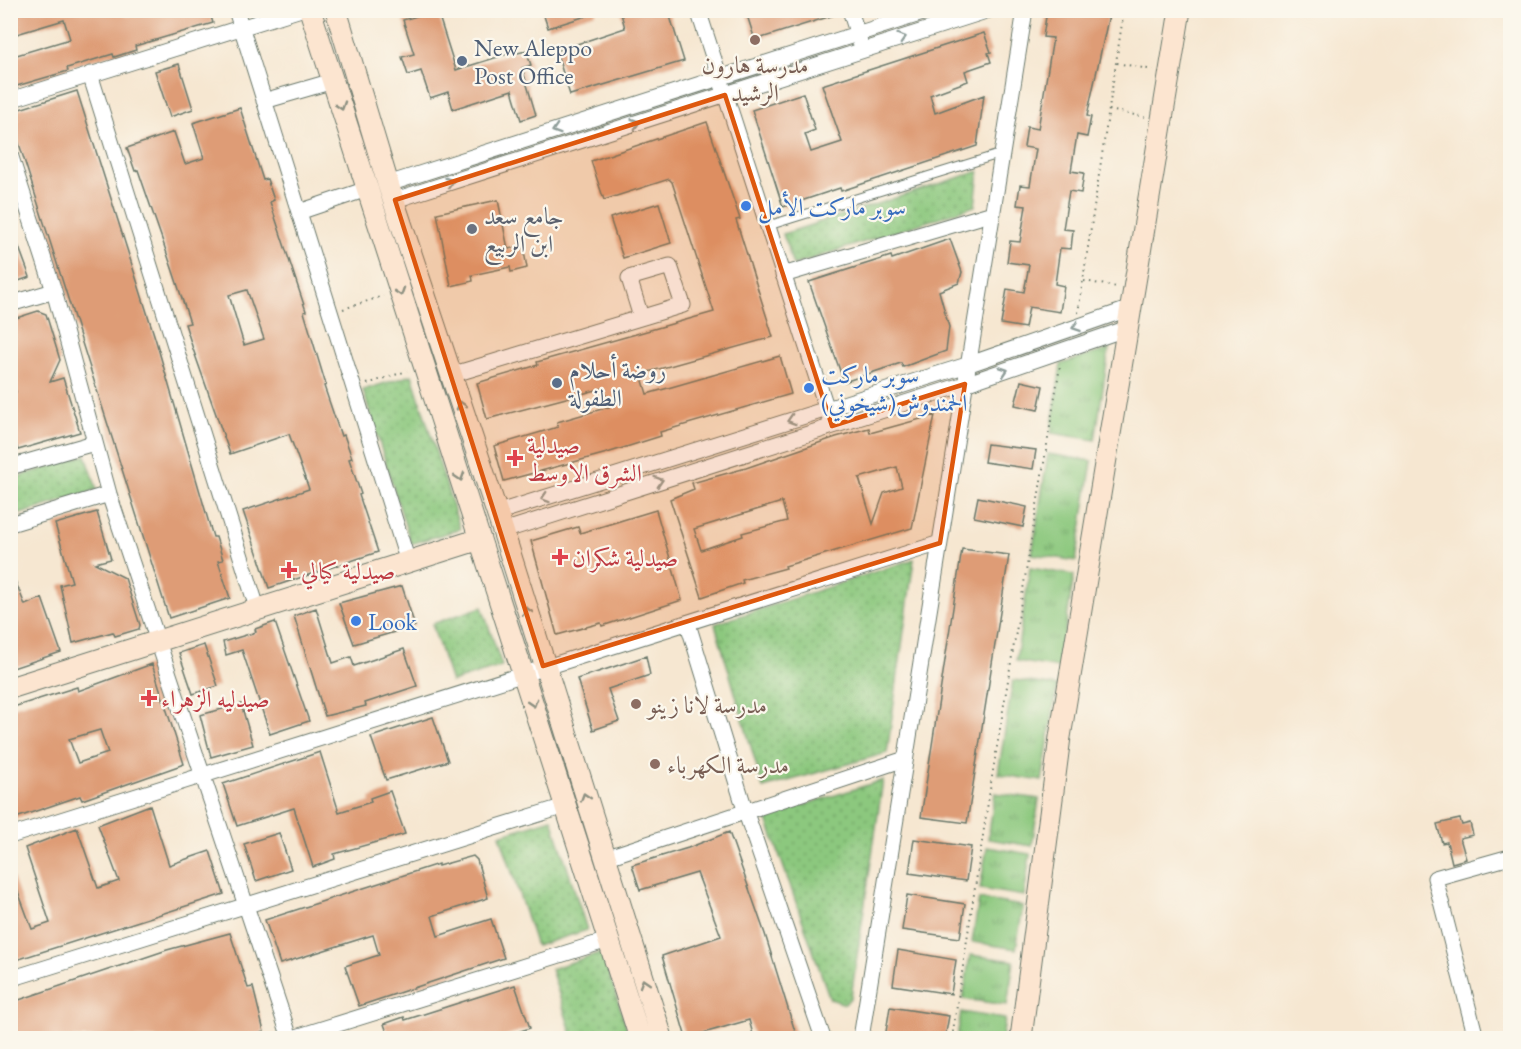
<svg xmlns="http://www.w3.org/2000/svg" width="1521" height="1049" viewBox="0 0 1521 1049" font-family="'EB Garamond',Amiri,serif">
<defs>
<pattern id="grass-tufts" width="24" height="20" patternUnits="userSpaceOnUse" patternTransform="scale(1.5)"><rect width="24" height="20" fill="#8cc87e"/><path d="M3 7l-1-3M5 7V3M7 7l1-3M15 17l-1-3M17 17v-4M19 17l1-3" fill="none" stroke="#72a468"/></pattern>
<pattern id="park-dots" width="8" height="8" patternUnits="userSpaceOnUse" patternTransform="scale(1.5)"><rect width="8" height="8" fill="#8cc87e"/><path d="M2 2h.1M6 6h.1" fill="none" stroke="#72a468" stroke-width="1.8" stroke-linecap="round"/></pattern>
</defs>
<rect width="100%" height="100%" fill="#fbf7ec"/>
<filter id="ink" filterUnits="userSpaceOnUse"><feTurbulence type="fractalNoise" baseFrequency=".0167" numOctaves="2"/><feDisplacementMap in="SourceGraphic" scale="12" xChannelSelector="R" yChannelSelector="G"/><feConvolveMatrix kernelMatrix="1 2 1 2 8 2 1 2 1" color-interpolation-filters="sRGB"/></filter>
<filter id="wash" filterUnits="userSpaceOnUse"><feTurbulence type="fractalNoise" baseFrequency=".008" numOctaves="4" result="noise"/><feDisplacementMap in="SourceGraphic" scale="24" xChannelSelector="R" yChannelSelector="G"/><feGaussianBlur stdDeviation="1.35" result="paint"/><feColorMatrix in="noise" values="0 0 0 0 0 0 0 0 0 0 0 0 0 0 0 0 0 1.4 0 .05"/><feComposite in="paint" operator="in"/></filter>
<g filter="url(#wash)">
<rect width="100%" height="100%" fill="#f6e7d1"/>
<path fill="url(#grass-tufts)" stroke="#568259" stroke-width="1.5" d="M1109 349 1095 440 1051 433 1061 364Z
M1048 454 1092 461 1076 561 1032 554Z
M1030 568 1074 575 1059 668 1016 661Z
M1013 680 1057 686 1042 781 998 774Z
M995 793 1039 799 1032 846 988 839Z
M987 847 1030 854 1024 896 980 889Z
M979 899 1023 906 1016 949 972 942Z
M970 955 1014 961 1007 1005 963 999Z
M961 1012 1005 1019 1002 1038H957Z"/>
<path fill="url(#park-dots)" stroke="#568259" stroke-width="1.5" d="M979 171 975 206 793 265 783 234Z
M412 375 460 529 411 544 363 390Z
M86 455 97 490 11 517V479Z
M914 559 887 753 763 788 715 624Z
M482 607 502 666 451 682 432 624Z
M883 780 851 997 845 1004 830 999 766 817Z
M552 819 587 930 536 946 500 835Z
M602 952 630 1038H573L551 969Z"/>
<g id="blocks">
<path fill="#de9c76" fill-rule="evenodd" d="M17 10H124L126 16 144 10H209L213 23 135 46 136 50 114 57 113 54 67 68 68 71 10 88V57L70 39 64 20 10 36V12Z
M437 10 456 70 517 51 518 53 526 51 531 65 522 68 536 115 521 120 512 90 453 109 448 92 430 98 421 71 408 75 402 57 414 54 403 20Z
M542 10H596V13L548 28Z
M620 10H668L684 61 570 95 556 51 625 28Z
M753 10H841V13L755 40 746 12Z
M1047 10H1110L1087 116 1091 117 1087 137 1077 135 1071 171 1084 173 1081 193 1069 191 1063 229 1073 230 1071 249 1060 248 1055 284 1064 286 1060 312 1029 307 1025 328 1001 324 1007 289 1024 292 1029 265 1007 262 1010 241 1020 242 1026 206 1017 205 1020 185 1030 186 1036 149 1024 147 1027 127 1038 129 1053 38 1043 37Z
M984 33 991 52 988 53 991 62 965 71 968 81 930 95 935 113 984 95 977 146 841 191 840 188 783 207 752 110 803 93 815 130 805 134 811 152 842 142 822 85Z
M179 64 193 109 170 117 155 71Z
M77 91 156 341 213 537H216L223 560 218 561 230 598 169 618 10 115V112Z
M240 108 263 180 267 179 274 200 270 202 306 311 304 312 326 385 324 386 341 436 344 435 352 458 349 459 361 494 359 495 378 552 269 588 243 511 309 489 289 434 230 454 193 349 185 324 190 323 173 271 138 170 135 171 127 148 174 132 185 164 204 158 193 123ZM247 290 264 339 244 345 229 295Z
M707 122 740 219 736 220 773 337 641 374 647 394 780 356 791 394 660 432 661 436 607 453 504 481 494 446 558 427 557 422 609 407 604 388 487 419 477 383 538 365 537 362 714 312 672 182 669 179 604 200 591 161Z
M498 200 508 249 523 246 527 268 511 272 510 267 472 275 473 281 451 286 437 213Z
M659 203 671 243 623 258 610 218Z
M10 223 30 277 10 284Z
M950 239 962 272 959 283 939 291 949 327 946 351 903 367 901 363 844 382 809 282 891 256 892 259Z
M38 311 46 314 60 360 50 382 63 378 80 432 18 450 10 427V393L16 392 10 375V320Z
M1021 381 1043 386 1038 410 1015 405Z
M935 415 912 528 785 566 786 568 742 580 743 583 702 597 670 499 694 489 692 483 746 468 836 437 869 428 870 433ZM897 467 902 487 884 493 873 524 859 478ZM782 502 787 521 742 533 743 536 701 550 694 529Z
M987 444 1036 450 1033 469 984 462Z
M978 497 1027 507 1023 527 974 517Z
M656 510 682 600 602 626 601 623 557 635 531 541 578 527 580 533Z
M97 512 111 559 95 563 125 578 140 625 139 629 115 636 113 632 73 643 60 585 72 582 55 524Z
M962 549 1009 555 967 823 921 817Z
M10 568 25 605 42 598 61 652 10 669Z
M402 586 415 626 354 644 339 603Z
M316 608 333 663 351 657 354 666 404 649 417 686 365 703 366 706 325 716 294 616Z
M275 622 309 721 270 734 242 650 226 655 223 642 256 632 255 629Z
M204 645 218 686 193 694 179 653Z
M646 656 650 675 608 689 619 721 593 730 577 679Z
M152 664 184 764 82 800 80 796 10 820V708L77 687 78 691ZM100 730 108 753 78 763 69 739Z
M241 704 253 745 211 757 200 715Z
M433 717 448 761 386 780 371 737Z
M320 752 339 812 371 802 370 798 390 791 405 834 334 854 335 859 313 867 294 808 237 826 223 784Z
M150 805 169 865 210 851 224 894 10 962V870L32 929 50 923 25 848 77 828 98 888 119 881 98 825Z
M1460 819 1462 825 1470 823 1473 835 1460 838 1466 859 1452 863 1447 842 1442 843 1437 824Z
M729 832 765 934 797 1038H754L749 1020 686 1038 662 956 721 936 697 873 640 890 632 865 688 848Z
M279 833 291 869 256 881 244 844Z
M914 839 971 847 966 881 909 873Z
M473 856 477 860 488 898 432 916 438 936 491 919 504 958 359 1006 345 966 379 955 373 935 280 964 265 920 438 864V866Z
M907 895 965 904 960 938 902 930Z
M230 933 248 988 253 987 264 1032 243 1038H10V1003L167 950Z
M898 950 956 960 951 994 893 985Z
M515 985 530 1028 499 1038H389L384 1024 404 1017 405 1020Z
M890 1007 949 1016 945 1038H885Z"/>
</g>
</g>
<g filter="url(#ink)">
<use href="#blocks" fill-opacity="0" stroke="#6a786b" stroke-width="1.5"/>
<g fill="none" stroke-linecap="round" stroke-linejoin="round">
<g stroke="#6a786b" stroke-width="10">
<path id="lane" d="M767 226 1003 153"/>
</g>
<g stroke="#6a786b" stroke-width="17">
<path id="street" d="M236 10 408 562
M698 10 830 419
M850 10 860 42
M90 74 258 611
M10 100 298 10
M264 101 333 81
M10 154 54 291 109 494 290 1038
M388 184 932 10
M395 200 989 10
M299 212 367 189
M783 275 993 213
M10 304 54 291
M451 375 683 305 670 266 629 278 641 317
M10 467 94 443
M496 513 967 365 1131 308
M10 524 109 494
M503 531 965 384 1128 328
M688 624 746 813 823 1038
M10 836 940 543
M605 858 905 759
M10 979 565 806
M293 1038 608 940
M861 1038 1025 10
M1476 1038 1435 878 1510 857"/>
</g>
<g stroke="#6a786b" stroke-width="23">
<path id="secondary" d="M310 10 640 1038
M336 10 388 184 503 531 662 1038
M10 688 480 539
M1021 1038 1060 737 1180 10"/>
</g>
<path stroke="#6a786b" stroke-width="2" stroke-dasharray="1.5 4.5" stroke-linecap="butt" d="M1501 10 1510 36
M1117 63 1153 70
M1109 110 1145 117
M1084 281 1117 287
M343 309 383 296
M1078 313 1124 10
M367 384 407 371
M952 1038 991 783 1060 366"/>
<use href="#lane" stroke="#fff" stroke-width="8"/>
<use href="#street" stroke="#fff" stroke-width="15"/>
<use href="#secondary" stroke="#fce5d0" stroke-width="21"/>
</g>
<defs><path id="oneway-chevron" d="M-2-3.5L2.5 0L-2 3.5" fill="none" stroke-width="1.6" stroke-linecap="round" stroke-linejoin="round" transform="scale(1.5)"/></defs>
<g stroke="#8f9e9a">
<use href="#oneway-chevron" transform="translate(902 38) rotate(-18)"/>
<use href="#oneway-chevron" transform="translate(636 123) rotate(-18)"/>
<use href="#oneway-chevron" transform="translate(556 130) rotate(162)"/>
<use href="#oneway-chevron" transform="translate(450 182) rotate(-18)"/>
<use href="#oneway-chevron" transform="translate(1076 327) rotate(161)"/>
<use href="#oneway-chevron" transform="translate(1004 371) rotate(-19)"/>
<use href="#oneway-chevron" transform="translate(791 420) rotate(162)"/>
<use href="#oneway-chevron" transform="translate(659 481) rotate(-18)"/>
<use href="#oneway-chevron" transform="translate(545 498) rotate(162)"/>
</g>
<g stroke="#8e9182">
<use href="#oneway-chevron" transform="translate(341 106) rotate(72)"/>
<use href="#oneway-chevron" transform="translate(400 292) rotate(72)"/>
<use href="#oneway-chevron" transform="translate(461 405) rotate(-108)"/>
<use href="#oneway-chevron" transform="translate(460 477) rotate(72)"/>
<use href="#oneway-chevron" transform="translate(527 611) rotate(-107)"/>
<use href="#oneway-chevron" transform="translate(533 703) rotate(73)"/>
<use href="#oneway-chevron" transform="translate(585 797) rotate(-108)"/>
<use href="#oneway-chevron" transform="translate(644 983) rotate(-107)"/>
</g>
</g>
<path fill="#de580e" fill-opacity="0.2" stroke="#de580e" stroke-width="4.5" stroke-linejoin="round" d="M725 95 832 426 965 384 940 543 543 666 395 200Z"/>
<g fill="#8d6e63" stroke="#fbf7ec" stroke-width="2">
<circle cx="755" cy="40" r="6"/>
<circle cx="636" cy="704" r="6"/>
<circle cx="655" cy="764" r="6"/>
</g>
<g fill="#5c6f8a" stroke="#fbf7ec" stroke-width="2">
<circle cx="462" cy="61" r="6"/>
<circle cx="557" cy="383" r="6"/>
</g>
<g fill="#3f7fe0" stroke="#fbf7ec" stroke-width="2">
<circle cx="746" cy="206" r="6"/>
<circle cx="809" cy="388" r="6"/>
<circle cx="356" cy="621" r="6"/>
</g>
<circle fill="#6b7280" stroke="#fbf7ec" stroke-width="2" cx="472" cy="229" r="6"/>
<g fill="#e0444e" stroke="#fbf7ec" stroke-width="2">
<path d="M512 449h6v6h6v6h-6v6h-6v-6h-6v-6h6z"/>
<path d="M557 548h6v6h6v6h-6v6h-6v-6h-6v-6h6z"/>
<path d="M286 561h6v6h6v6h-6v6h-6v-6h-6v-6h6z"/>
<path d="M146 689h6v6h6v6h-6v6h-6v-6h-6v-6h6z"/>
</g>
<g text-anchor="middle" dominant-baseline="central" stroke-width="4.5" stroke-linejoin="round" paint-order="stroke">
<g font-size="24" fill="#4e5e75" stroke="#fbf7ec" text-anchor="start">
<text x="474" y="47">New Aleppo<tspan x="474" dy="28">Post Office</tspan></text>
<text x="569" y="369">روضة أحلام<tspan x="569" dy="28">الطفولة</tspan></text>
</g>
<g font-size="24" fill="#785e54" stroke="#fbf7ec" text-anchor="start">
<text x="755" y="64" text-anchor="middle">مدرسة هارون<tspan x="755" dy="28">الرشيد</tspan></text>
<text x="648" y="704">مدرسة لانا زينو</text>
<text x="667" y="764">مدرسة الكهرباء</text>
</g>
<g font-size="24" fill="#366cbe" stroke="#fbf7ec" text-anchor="start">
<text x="758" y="206">سوبر ماركت الأمل</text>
<text x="821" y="374">سوبر ماركت<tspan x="821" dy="28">الحمندوش(شيخوني)</tspan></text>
<text x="368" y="621">Look</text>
</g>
<g font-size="24" fill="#5b616d" stroke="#fbf7ec" text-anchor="start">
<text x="484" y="215">جامع سعد<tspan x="484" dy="28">ابن الربيع</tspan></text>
</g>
<g font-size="24" fill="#be3a42" stroke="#fbf7ec" text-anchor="start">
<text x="527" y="444">صيدلية<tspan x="527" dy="28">الشرق الاوسط</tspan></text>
<text x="572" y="557">صيدلية شكران</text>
<text x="301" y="570">صيدلية كيالي</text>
<text x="161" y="698">صيدليه الزهراء</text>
</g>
</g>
<rect width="1521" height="1049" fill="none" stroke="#fbf7ec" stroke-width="36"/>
</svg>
